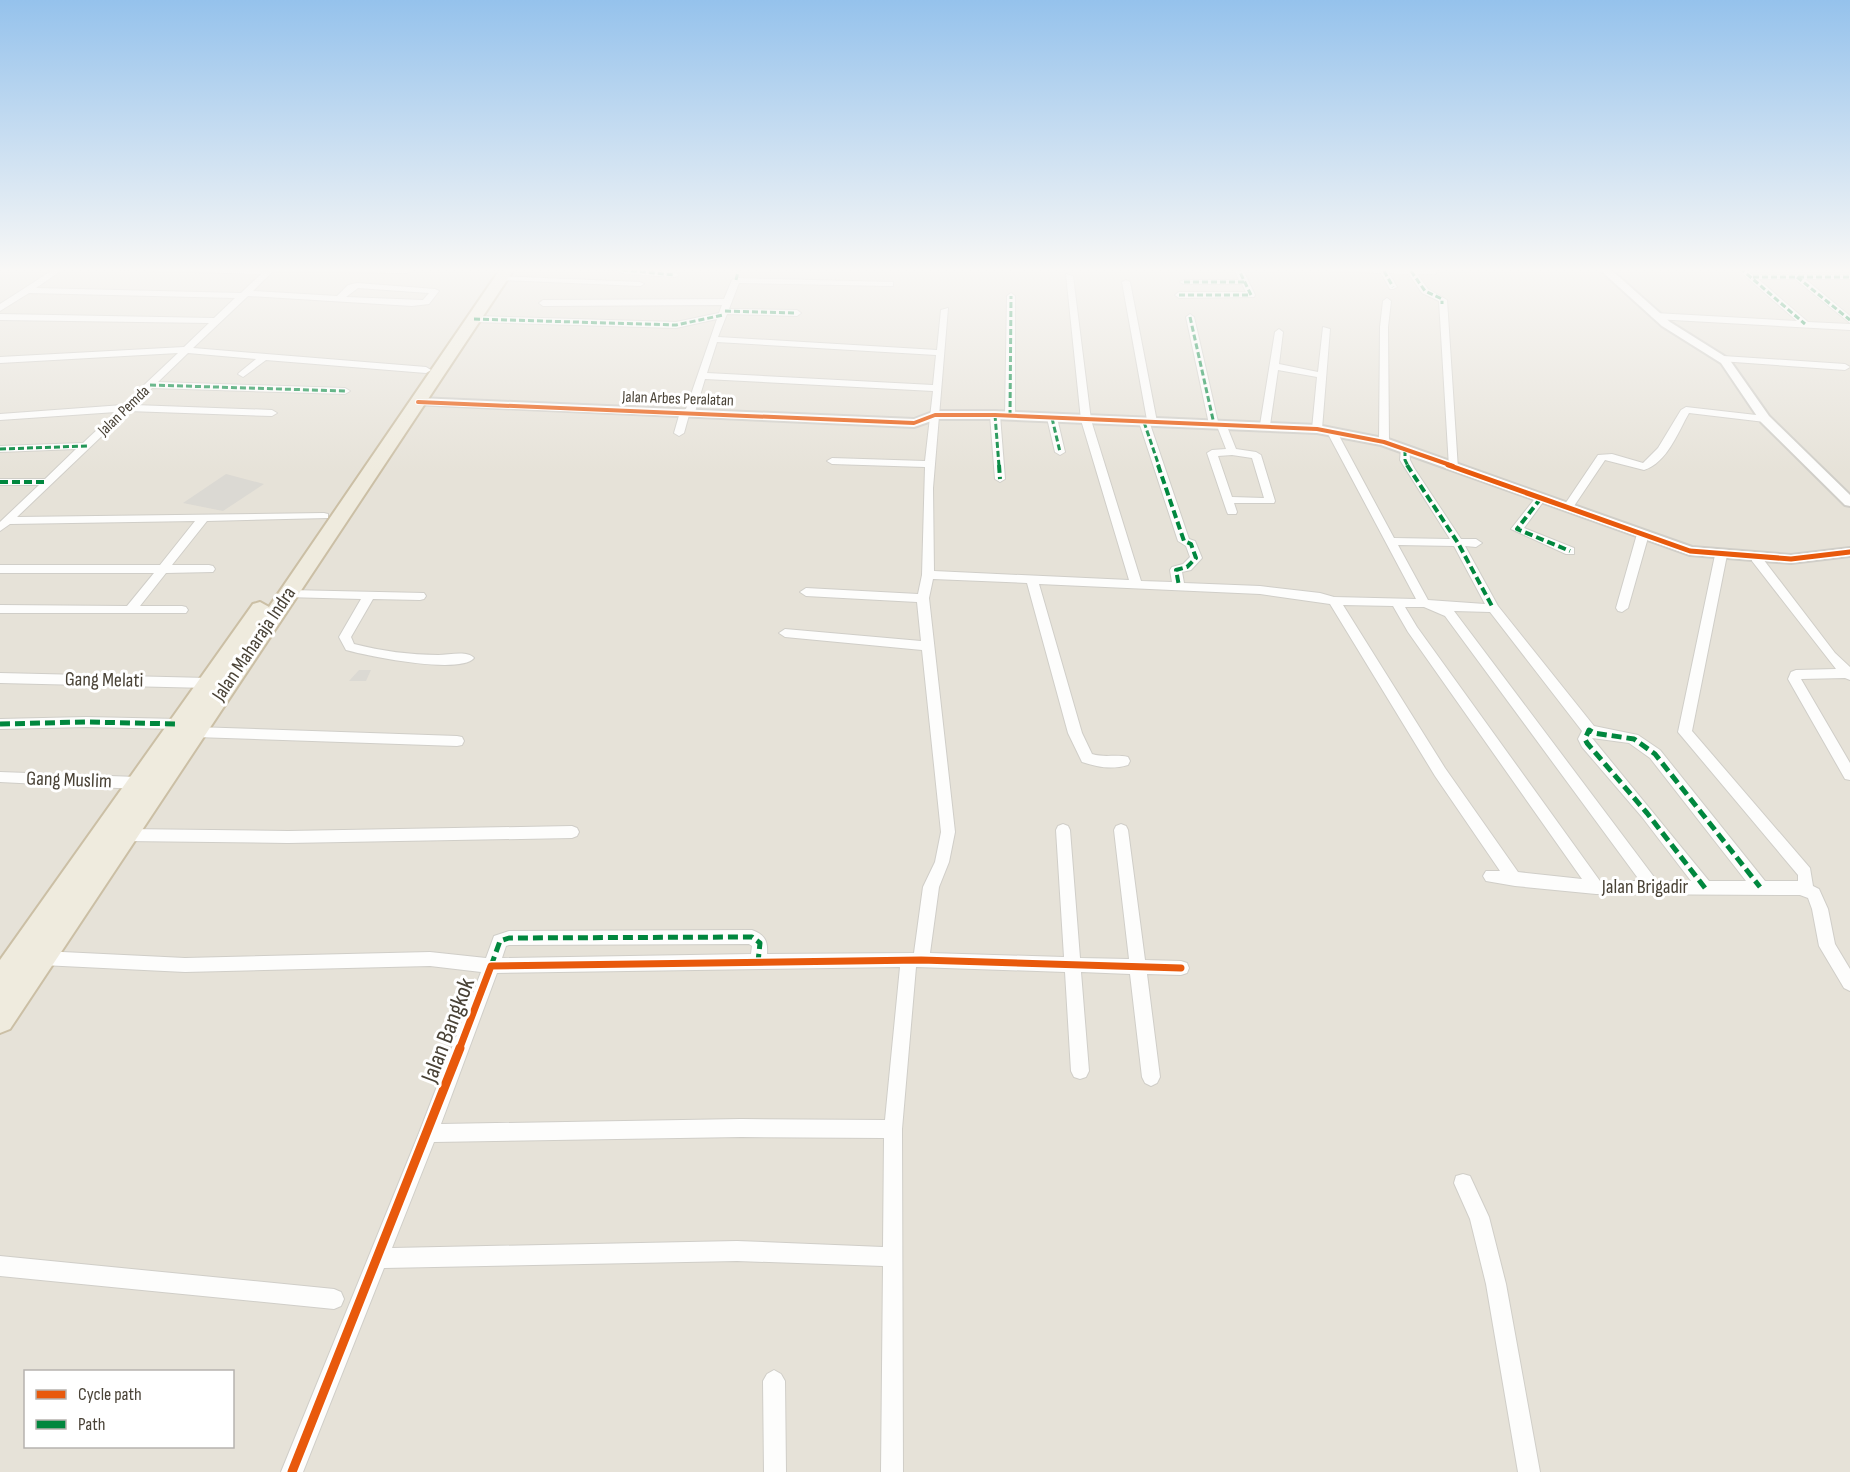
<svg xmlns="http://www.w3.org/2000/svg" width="1850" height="1472" viewBox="0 0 1850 1472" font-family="'Sofia Sans Condensed',sans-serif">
<rect width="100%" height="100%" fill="#f2f0eb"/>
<path fill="#e6e2d8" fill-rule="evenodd" d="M0 268H1850V1472H0ZM26 1372H232V1446H26Z"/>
<path fill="#dbd9d3" d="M226 474 264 484 223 511 183 503Z
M359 670H371L366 681H349Z"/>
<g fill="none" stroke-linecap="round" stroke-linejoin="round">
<g stroke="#d0cec8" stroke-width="2">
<path id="minor" d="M56 268H65L36 288 241 293 261 274 120 270 116 268H419L406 273 273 271 253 291 337 296 348 285 357 283 435 289 439 291 429 304 412 306 248 296 193 348 426 367 431 370 426 373 266 360 243 377 238 374 240 372 256 359 188 353 158 382 345 388 350 391 345 394 152 388 134 405 272 410 277 413 272 416 128 411 17 517 324 513 328 514V518L207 521 172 565H209L213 566 215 569 213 572 166 573 140 606H182L186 607 188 610 186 613H0V605L127 606 154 573H0V565H160L195 521 10 524 0 531V522L39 485H0V479H45L76 449 0 452V446L83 443 116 412 0 420V414L123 405 178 353 0 363V357L184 347 209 323 0 320V314L214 318 235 298 29 293 0 311V304ZM358 288 429 293 423 300 346 297Z
M600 268 675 273 679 275 675 277 628 274Z
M1234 268H1242L1255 295 1254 297 1179 298 1175 295 1179 292H1246L1242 284H1184L1180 282 1184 280H1239Z
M1305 268 1436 270V274H1417L1428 289 1447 300 1458 469 1454 470 1449 467 1439 301 1422 293 1409 274 1389 273 1397 287 1393 289H1390L1381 273 1309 270Z
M1736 268H1745L1753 275H1850V279H1805L1850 316V323L1795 279H1758L1808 322 1850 324V330L1655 319 1651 316 1655 313 1797 321Z
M1066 274 1073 276 1091 420 1141 581 1172 582 1170 570 1172 567 1183 564 1190 557 1186 546 1178 541 1139 422 1147 420 1122 282 1126 280 1130 282 1157 422 1150 424 1189 539 1195 541 1202 558 1191 570 1182 572 1184 583 1260 586 1320 593 1334 597 1416 599 1327 432 1332 429 1337 432 1394 538 1450 539 1400 460 1401 448H1409L1410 460 1414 468 1461 539H1476L1482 543 1476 547 1465 546 1498 606 1594 726 1638 735 1660 750 1765 881H1798V875L1678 732 1715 555 1717 552H1725L1727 555 1692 731 1810 868 1813 886 1819 889 1828 909 1835 944 1850 969V991L1844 988 1819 946 1812 909 1808 898 1800 895 1596 894 1515 886 1486 881 1483 876 1486 871H1500L1435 776 1330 604 1260 594 1039 584 1082 733 1092 754C1104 758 1116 754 1128 757L1130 761 1128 765C1111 770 1098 767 1082 762L1068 733 1027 583 933 579 929 598 955 832 949 862 939 887 930 953 1064 957 1056 830 1058 826 1063 824 1068 826 1070 830 1080 958 1129 959 1114 830 1116 826 1121 824 1126 826 1128 830 1145 960 1181 961 1187 963 1189 968 1187 973 1181 975 1147 974 1160 1077 1157 1083 1151 1086 1145 1083 1142 1077 1130 974 1081 972 1089 1071 1086 1077 1080 1079 1074 1077 1071 1071 1065 972 916 967 902 1129 903 1472H881L883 1266 737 1261 384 1268 303 1472H281L419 1133 481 972 430 966 185 972 42 965 36 963 34 958 36 953 42 951 185 958 430 952 486 958 494 936 509 931 752 930C765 935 768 941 767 954L914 953 923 887 935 862 941 832 922 650 785 637 779 633 785 629 921 641 917 602 806 596 800 592 806 588 918 594 922 575 925 467 832 464 827 461 832 458 925 461 933 391 705 379 695 412 689 415 684 433 679 436 674 433 680 412 686 409 717 319 676 328 474 322 470 319 474 316 676 322 719 313 722 305 543 306 539 303 543 300 724 299 732 280 736 278 893 282V286H890L739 283 729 309 797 310 801 313 797 316 727 314 718 337 937 350 941 310 948 308 933 488 934 571 1129 580 1081 420ZM717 342 936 355 933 385 707 373ZM1398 545 1454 546 1485 604 1428 600ZM1343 605 1393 606 1408 632 1582 879 1518 872 1445 768ZM1405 607H1424L1445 616 1640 881H1600L1417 627ZM1454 611 1490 612 1582 731 1578 739 1582 747 1642 817 1691 881H1657ZM1592 738 1629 743 1650 758 1746 881H1709ZM749 944 752 946 751 954 502 958 506 946 509 945ZM900 967 885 1120 741 1119 441 1124 497 973ZM741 1137 884 1138 883 1247 737 1241 392 1248 434 1142Z
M498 276 640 282 644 284 640 286 501 280 497 278Z
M1011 293 1015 296V416L1010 419 1005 416 1007 296Z
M1387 298 1391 301 1388 327 1389 442 1384 445 1379 442 1380 327 1383 301Z
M1190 314 1194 317 1218 422 1226 424 1236 449 1256 452 1261 455 1275 501 1274 503H1234L1237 512 1236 514H1228L1227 512 1207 453 1212 450 1226 449 1217 426 1209 424 1186 317ZM1232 455 1252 458 1264 498 1232 497 1218 456Z
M1323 327 1330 329 1322 429 1317 432 1312 429 1317 377 1278 370 1270 425 1262 427 1260 425 1275 332 1279 329 1283 332 1279 364 1318 372Z
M1723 356 1845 364 1850 367 1845 370 1720 361V357Z
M1686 407 1765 416 1770 419 1765 422 1689 413C1678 432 1667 463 1644 470L1605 460 1572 509H1564L1563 507 1598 455 1612 454 1643 463 1658 448 1681 410Z
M995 412 1000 415 1005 479 1000 482 995 479 990 415Z
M1052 415 1057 418 1065 452 1060 455 1055 452 1047 418Z
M1541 495 1546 498 1524 528 1574 548V554H1566L1511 529 1537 496Z
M1643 531 1649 534 1628 608 1622 612 1618 611 1616 608 1637 534Z
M1756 554 1760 555 1835 653 1850 667V680L1845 678 1801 679 1850 763V780L1845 779 1788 679 1791 672 1796 670 1836 669 1752 561V555Z
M289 590 424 593 426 596 424 599 420 600 373 599 351 637 354 644C382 651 410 655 438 655 449 655 467 650 474 658 460 675 367 656 346 650L339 637 361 599 285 597 283 594 285 591Z
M0 673 208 678 214 683 208 688 0 683Z
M86 717 179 719 186 724 179 729 86 727 0 729V719Z
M195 727 457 736 462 737 464 741 462 745 457 746 195 737 188 732Z
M0 772 137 777 142 779 144 783 142 787 137 789 0 782Z
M572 826 577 828 579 832 577 836 572 838 288 843 124 841 119 839 117 835 119 831 124 829 288 831Z
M1463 1174 1470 1176 1489 1217 1506 1284 1540 1472H1518L1486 1284 1470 1219 1454 1183 1456 1176Z
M0 1256 334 1289 341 1292 344 1299 341 1306 334 1309 0 1276Z
M774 1370 781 1374 785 1381 786 1472H764L763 1381 767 1374Z"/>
</g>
<g stroke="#d0cec8" stroke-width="4">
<path id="tertiary" d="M1598 268H1609L1670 322 1729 359 1769 416 1850 495V506L1845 505 1761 422 1721 363 1662 326Z
M418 398 914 419 935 411H995L1317 425 1388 439 1692 547 1791 555 1850 548V556L1791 563 1690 555 1381 445 1317 433 995 419H937L914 427 414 404 412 402Z"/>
</g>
<g stroke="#cbbfa5" stroke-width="4">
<path id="trunk" d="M501 268H515L10 1029 0 1033V960L253 604 260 602 269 607Z"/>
</g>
<use href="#minor" fill="#fdfdfc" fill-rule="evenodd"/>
<use href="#tertiary" fill="#fdfdfc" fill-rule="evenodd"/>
<use href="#trunk" fill="#efebde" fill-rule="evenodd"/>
<path stroke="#00873e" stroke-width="3" stroke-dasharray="6 3" stroke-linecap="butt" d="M604 268 675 275
M1740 268 1805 324
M1384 271 1393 287
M1411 271 1425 291 1442 299V304
M1753 277H1850
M1797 277 1850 320
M736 280 739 268
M1184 282H1245
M1179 295H1251L1238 268
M725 311 797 313
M1190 317 1214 424
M474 319 676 325 723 315
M150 385 345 391
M995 415 999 466
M1010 416 1011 296
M1052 418 1060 452
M1144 422 1159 466
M0 449 87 446
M1405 450V460L1408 466"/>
<path stroke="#00873e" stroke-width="4" stroke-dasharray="8 4" stroke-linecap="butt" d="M999 465 1000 479
M1158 465 1184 541 1191 544 1196 558 1187 567 1176 570 1179 586
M1407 465 1458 543 1493 608
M0 482H48
M1541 498 1517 529 1570 551"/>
<path stroke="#00873e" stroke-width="5" stroke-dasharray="10 5" stroke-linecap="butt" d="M0 724 86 722 179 724
M1705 888 1647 813 1587 743 1585 739 1589 730 1594 733 1634 739 1655 754 1760 887
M491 966 500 941 509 938 752 937 760 943 758 962"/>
<g stroke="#fff" stroke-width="6">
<path id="cycleway-far3" d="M418 402 914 423 935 415H995L1317 429 1384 442 1453 466"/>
</g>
<g stroke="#fff" stroke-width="8">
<path id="cycleway-far2" d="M1448 465 1690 551 1791 559 1850 552"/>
</g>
<g stroke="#fff" stroke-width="10">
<path id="cycleway-far1" d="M459 1050 491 966 921 960 1181 968"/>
</g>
<g stroke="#fff" stroke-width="13">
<path id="cycleway" d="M292 1472 460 1048"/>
</g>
<use href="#cycleway-far3" stroke="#e8590c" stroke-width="4"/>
<use href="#cycleway-far2" stroke="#e8590c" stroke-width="5"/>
<use href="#cycleway-far1" stroke="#e8590c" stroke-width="7"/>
<use href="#cycleway" stroke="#e8590c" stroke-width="9"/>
</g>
<linearGradient id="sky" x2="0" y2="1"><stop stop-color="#95c2ec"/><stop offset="0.57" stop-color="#f9f8f6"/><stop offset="1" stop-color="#f9f8f6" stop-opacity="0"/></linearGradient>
<rect width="1850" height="474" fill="url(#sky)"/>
<g text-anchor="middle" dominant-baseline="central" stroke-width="6" stroke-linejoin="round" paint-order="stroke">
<g font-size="16" fill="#494236" stroke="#fff">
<text transform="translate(678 399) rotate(2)">Jalan Arbes Peralatan</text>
<text transform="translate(124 411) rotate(-44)">Jalan Pemda</text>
</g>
<g font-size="20" fill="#494236" stroke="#fff">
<text transform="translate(254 644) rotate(-56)">Jalan Maharaja Indra</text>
<text transform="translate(104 680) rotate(1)">Gang Melati</text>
<text transform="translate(69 780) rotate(2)">Gang Muslim</text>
<text x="1645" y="887">Jalan Brigadir</text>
</g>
<g font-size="24" fill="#494236" stroke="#fff">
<text transform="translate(448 1030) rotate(-69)">Jalan Bangkok</text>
</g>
</g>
<rect x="24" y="1370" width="210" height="78" fill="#ffffff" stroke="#b6b3af" stroke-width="1.5"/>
<rect x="36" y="1390" width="30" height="9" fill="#e8590c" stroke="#b6b3af" stroke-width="1.5"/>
<text x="78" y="1400" font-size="18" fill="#494236">Cycle path</text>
<rect x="36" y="1420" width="30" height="9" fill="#00873e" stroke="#b6b3af" stroke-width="1.5"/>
<text x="78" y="1430" font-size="18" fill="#494236">Path</text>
</svg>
